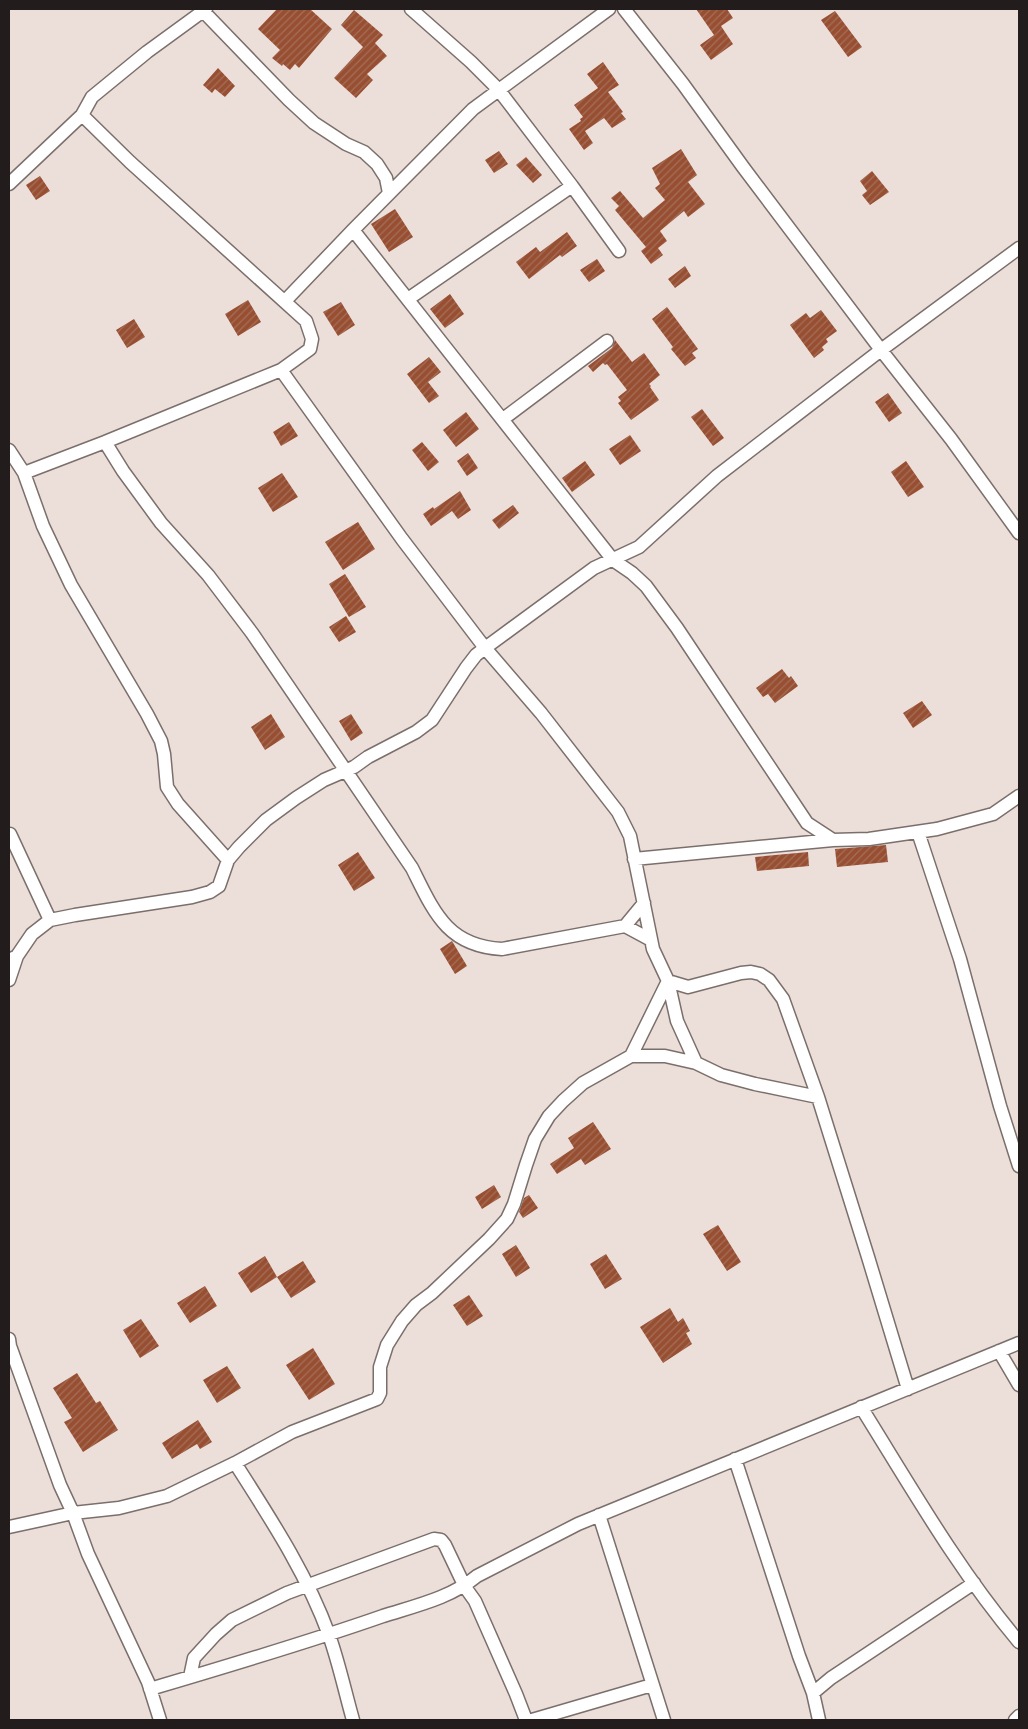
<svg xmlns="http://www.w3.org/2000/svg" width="1028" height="1729" viewBox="0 0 1028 1729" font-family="'Asap Condensed',sans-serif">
<defs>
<pattern id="building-hatch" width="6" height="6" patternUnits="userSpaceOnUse" patternTransform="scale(1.25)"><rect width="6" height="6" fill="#984e31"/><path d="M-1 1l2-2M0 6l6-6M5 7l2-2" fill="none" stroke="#a36f5a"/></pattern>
</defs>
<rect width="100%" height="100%" fill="#ecded9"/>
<path fill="url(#building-hatch)" d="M277 9H310L332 29 299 68 295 64 290 70 283 64 282 66 272 58 280 50 258 29Z
M696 9H727L733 18 721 26 733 44 711 60 700 45 714 35Z
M354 10 383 35 375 43 387 56 367 74 373 80 356 98 334 78 363 47 341 25Z
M835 11 862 47 848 57 821 20Z
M603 62 619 85 608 92 623 112 621 113 626 119 612 128 604 118 585 131 593 143 584 150 569 129 581 121 580 119 583 117 574 105 598 88 587 74Z
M218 68 235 86 225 97 215 89 212 93 203 85Z
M681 149 697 175 688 182 705 204 688 217 684 211 660 231 667 241 658 248 663 255 651 264 641 251 646 247 615 210 619 206 611 198 620 191 643 218 665 200 655 188 660 184 652 168Z
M499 151 508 164 494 173 485 160Z
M526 157 542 175 533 183 516 165Z
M872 171 889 192 870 205 862 195 867 191 860 181Z
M40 176 50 191 36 200 26 185Z
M395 209 413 237 389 252 371 224Z
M567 232 577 246 562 257 560 255 529 279 516 262 536 247 540 252Z
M597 259 605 271 589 282 580 270Z
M685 266 691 276 675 288 668 279Z
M450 294 464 314 445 328 430 309Z
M248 300 261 322 238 336 225 314Z
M341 302 355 325 338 336 323 312Z
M667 307 698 349 692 353 696 358 685 366 671 349 673 347 652 319Z
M821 310 837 331 826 339 828 342 822 347 824 350 814 358 790 325 806 313 810 318Z
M134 319 145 337 127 348 116 330Z
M615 340 632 362 644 353 660 375 649 384 651 386 650 387 659 400 631 420 618 403 621 401 618 397 627 390 607 364 605 365 603 363 593 372 588 366 612 348Z
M429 357 441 372 428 382 439 396 429 403 407 374Z
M888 393 902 413 889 422 875 402Z
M702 409 724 438 713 446 691 417Z
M466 412 479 429 456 447 443 430Z
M289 422 298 436 281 446 273 432Z
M630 435 641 451 620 465 609 449Z
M422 442 439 462 428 471 412 450Z
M468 453 478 468 467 476 457 461Z
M585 461 595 475 572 492 562 478Z
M906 461 924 487 908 497 891 472Z
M282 473 298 497 273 512 258 488Z
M460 491 471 510 458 519 452 511 431 526 423 514 433 507 434 509Z
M513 505 519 513 499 529 492 520Z
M358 522 375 549 343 570 325 542Z
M345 574 366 607 349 617 329 584Z
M346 616 356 632 339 642 329 627Z
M782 669 789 678 791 676 798 686 775 703 768 694 763 697 756 688Z
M922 701 932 715 913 728 903 713Z
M271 714 285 737 265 750 251 727Z
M351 714 363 733 351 741 339 721Z
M886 845 888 862 837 867 835 849Z
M358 852 375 878 354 891 338 865Z
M808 852 809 866 757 871 755 857Z
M452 941 467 966 455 974 440 949Z
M593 1122 611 1149 585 1165 581 1159 557 1174 550 1164 574 1148 568 1138Z
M494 1185 501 1197 482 1209 475 1197Z
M529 1195 538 1208 523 1218 519 1212 524 1198Z
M718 1225 741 1262 727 1271 703 1234Z
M516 1245 530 1268 516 1277 502 1254Z
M606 1254 622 1279 605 1289 590 1264Z
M265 1256 277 1277 251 1293 238 1273Z
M303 1261 316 1282 291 1298 277 1277Z
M205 1286 217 1306 190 1323 177 1303Z
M469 1295 483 1316 467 1326 453 1305Z
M670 1308 678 1322 683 1318 690 1331 686 1333 692 1344 663 1363 640 1327Z
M141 1319 159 1346 140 1358 123 1330Z
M313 1348 335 1384 309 1400 286 1365Z
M227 1366 241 1388 217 1403 203 1380Z
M77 1373 96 1403 100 1401 118 1430 83 1452 64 1422 72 1418 53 1388Z
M198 1420 212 1442 200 1449 197 1444 172 1459 162 1443Z"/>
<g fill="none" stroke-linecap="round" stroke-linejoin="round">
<g stroke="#7b6f6b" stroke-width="15">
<path id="minor" d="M411 9 471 62 498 89 572 186 619 251
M624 9 683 84 743 167 881 350 951 439 1019 533
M203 11 289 100 314 123 346 144 364 152 377 164 386 178 389 193
M9 184 82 115 92 97 147 52 206 9
M353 230 613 560 632 573 646 586 677 628 807 823 833 840 869 839 937 829 993 814 1019 796
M408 299 572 186
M285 301 353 230 473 109 609 9
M281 370 402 539 485 648 541 713 618 812 630 836 653 949 668 981 677 1021 696 1063
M503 419 607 341
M105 442 123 471 161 523 208 575 252 633 412 868C434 912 447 946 502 949L625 926 651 940
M9 450 24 473 43 526 71 585 147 714 161 741 164 754 167 787 178 804 228 860
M24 473 105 442 281 370 310 349 312 339 306 321 130 162 82 115
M918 832 960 959 1000 1106 1019 1166
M10 834 50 920
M634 859 833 840
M625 926 644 903
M9 960 17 956 32 934 50 920 75 915 192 897 210 892 219 886 228 860 239 847 266 820 296 798 324 780 354 767 368 757 416 732 432 720 466 668 476 655 485 648 594 568 639 547 717 476 881 350 1019 248
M9 980 17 956
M668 981 688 987 741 973 751 972 760 974 769 980 783 999 818 1097 868 1257 908 1389
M631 1056 668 981
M9 1339 10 1346 60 1485 73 1513 88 1554 148 1682 160 1720
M999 1351 1019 1385
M861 1407C911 1487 958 1570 1019 1642
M735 1459 799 1656 813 1693 831 1678 974 1583
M235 1463C270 1518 307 1574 329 1635 339 1663 345 1692 353 1720
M599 1515 664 1720
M9 1527 73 1513 119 1508 167 1496 235 1463 292 1432 377 1399 380 1393V1367L387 1345 402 1321 416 1305 432 1293 489 1239 507 1219 514 1204 526 1165 535 1139 549 1116 563 1101 583 1083 631 1056H665L696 1063 721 1075 755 1084 818 1097
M190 1677 194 1658 216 1634 232 1620 287 1593 434 1539 441 1540 445 1545 465 1587 475 1601 516 1694 526 1720
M150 1689C228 1666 306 1643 383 1616 414 1606 451 1598 477 1576L578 1524 1019 1343
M813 1693 819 1720
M532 1720 645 1687H653
M1015 1720 1019 1716"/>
</g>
<use href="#minor" stroke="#fff" stroke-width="12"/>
</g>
<rect width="1028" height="1729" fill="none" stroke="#221d1c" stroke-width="20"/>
</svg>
